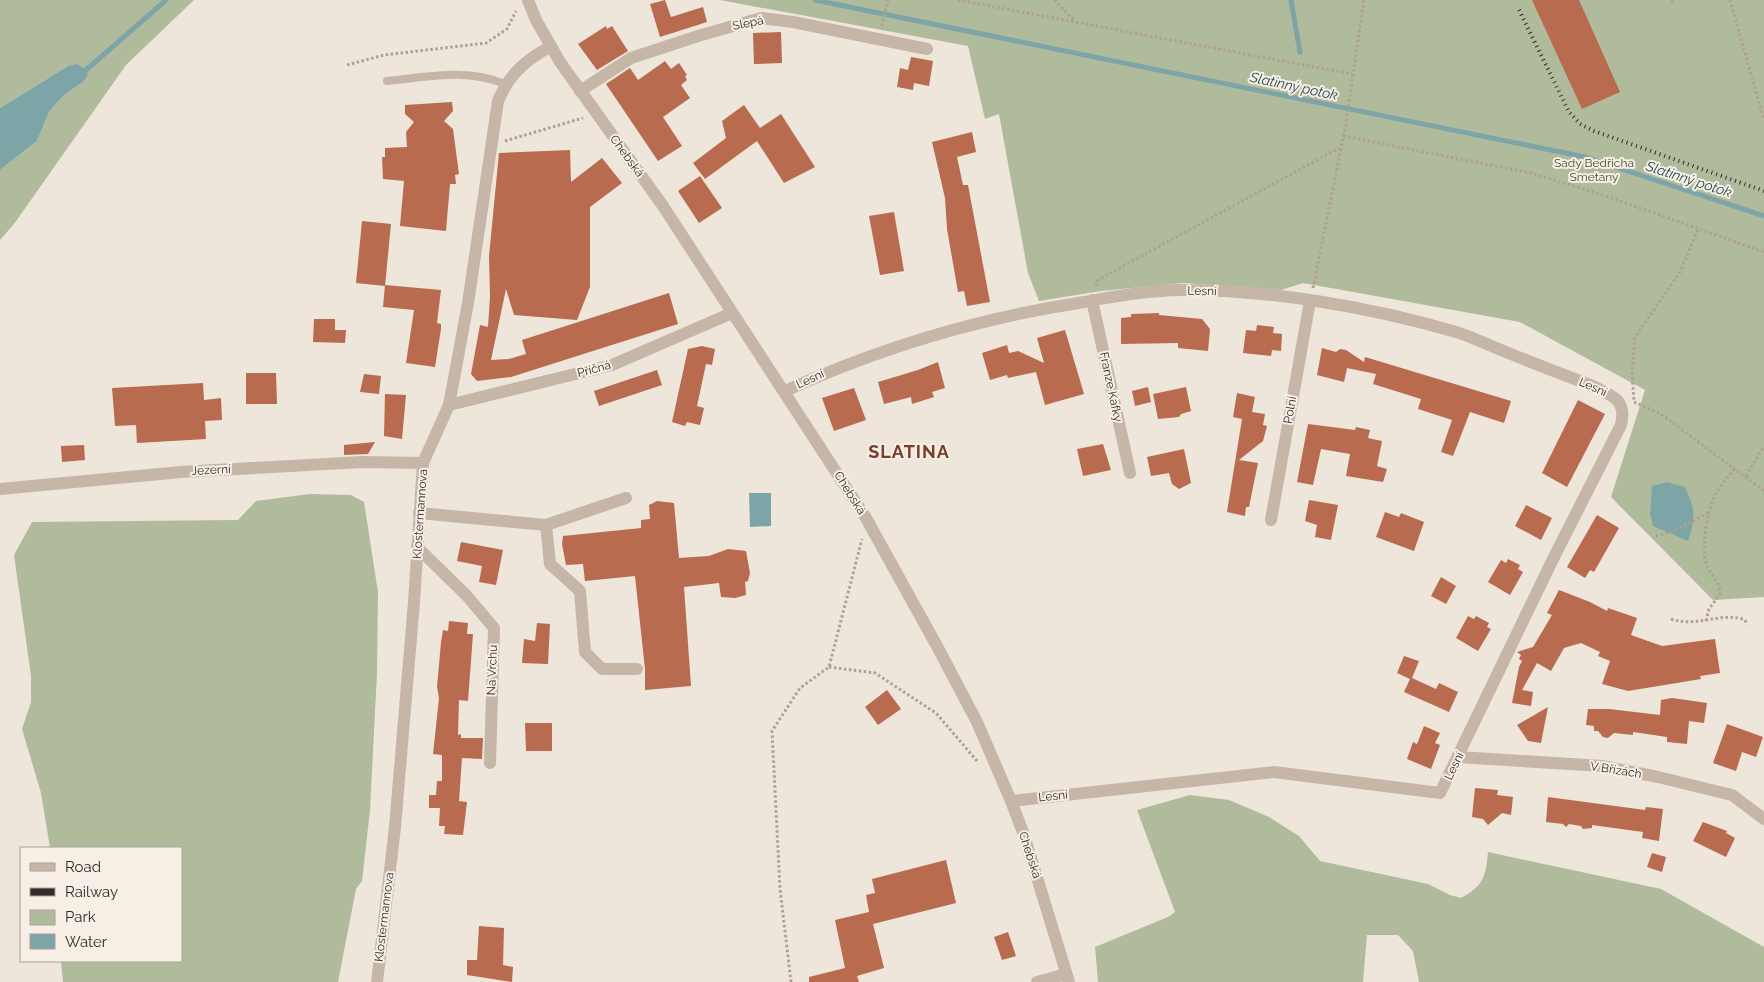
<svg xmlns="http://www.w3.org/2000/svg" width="1764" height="982" viewBox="0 0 1764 982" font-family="Raleway,sans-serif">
<rect width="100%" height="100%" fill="#eee5db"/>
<path fill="#b0bb9c" d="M0 0H194L126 65 14 224 0 240V170L37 141 49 112 64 95 83 82 68 66 0 108Z
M720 0H1764V597L1713 600 1611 497 1645 390 1520 322 1303 283 1281 290 1183 283 1101 291 1039 301 1028 273 999 114 985 119 968 46Z
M310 494 351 495 364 502 378 592 377 673 370 810 362 881 356 889 338 982H63L61 961H181V848H50L41 793 22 729 31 702V676L14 555 32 522 238 520 256 501Z
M1190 795 1229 800 1269 817 1299 836 1320 861 1428 884 1450 895 1461 898C1483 886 1486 877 1488 852L1661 889 1764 947V982H1419L1413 951 1398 935H1367L1363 982H1098L1095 947 1168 917 1175 912 1137 810Z"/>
<path fill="#7da5a8" d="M77 64 86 70 88 75 83 82 64 95 49 112 37 141 0 170V108L68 66Z
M1667 482 1685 487C1695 508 1696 518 1688 541L1653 526 1650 514 1652 486Z
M749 493H771V526L750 527Z"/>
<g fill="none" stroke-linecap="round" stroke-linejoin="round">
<path stroke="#7da5a8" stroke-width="5" d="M815 0 1585 157 1764 216
M1291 0 1300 52
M86 70 166 0"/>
</g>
<path fill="#b86b4f" d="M665 0 671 17 703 7 707 22 660 37 650 4Z
M1532 0H1579L1620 92 1582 109Z
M606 26 607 29 612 26 628 51 597 70 578 44Z
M781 32 782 63 754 64 753 33Z
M911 57 933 61 929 86 914 83 913 90 897 87 900 68 908 70Z
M665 61 671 69 679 63 687 75 685 76 687 80 681 85 690 98 663 117 682 146 658 161 606 84 630 68 638 80Z
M452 102 453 111 444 121 453 129 459 174 455 175 456 184H450L446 231 400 226 404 181 383 179 382 157H385V148L407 147 406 132 414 122 405 114V105Z
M744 105 760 128 781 114 815 167 784 183 757 141 705 179 693 163 726 138 722 121Z
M972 132 976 152 957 157 963 185H968L990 302 967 306 964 291 958 292 947 229 945 198 932 142Z
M570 150 571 182 602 158 622 183 590 207V287L577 320 514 315 506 289 491 360 509 359 526 354 522 340 669 293 678 324 511 377 477 381 471 374 480 325 488 327 490 297 489 256 499 153Z
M700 176 722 208 699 223 678 191Z
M894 212 904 271 880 275 869 216Z
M362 221 391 224 385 286 356 283Z
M385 285 441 290 437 323 441 324V329L435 367 406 363 414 310 383 307Z
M1159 313V315L1202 319 1210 329 1208 351 1178 348V343L1121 344V318L1131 317V314Z
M314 319H335V330H346L345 343 313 342Z
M1257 325 1274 327 1273 333 1282 334 1281 351 1272 350 1271 356 1243 353 1246 330 1256 331Z
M1065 330 1084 394 1045 405 1036 372 1008 378 1007 375 990 380 982 353 1007 345 1009 353 1018 351 1044 363 1037 338Z
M702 346 715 349 712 365 706 364 697 406 704 408 700 425 687 422 685 426 672 422 688 349Z
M1322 348 1336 352 1340 349 1346 350 1364 362 1365 357 1511 401 1504 423 1470 412 1453 456 1441 452 1452 420 1418 409 1421 399 1373 384 1376 374 1347 368 1344 382 1317 375Z
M938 362 945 388 932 392 934 397 912 404 911 397 884 404 878 382 918 370Z
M657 370 662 385 599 406 594 391Z
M246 373H276L277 404H246Z
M364 374 381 376 379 394 360 392Z
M203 383 204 400 221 398 222 420 205 421 206 439 137 443 136 425 115 426 112 388Z
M1148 387 1151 402 1135 406 1132 391Z
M1186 387 1191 411 1181 414 1179 417 1158 419 1153 394Z
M854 388 866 420 834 431 822 398Z
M1237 393 1255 397 1252 412 1265 414 1263 425 1267 426 1263 441 1239 460 1258 463 1249 507H1246L1245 516 1227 512 1242 419 1233 417Z
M385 394 406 395 402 439 384 436Z
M1578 400 1605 414 1567 487 1542 473Z
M1308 424 1355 430 1356 427 1370 430 1368 438 1382 441 1377 466 1387 469 1383 482 1346 476 1350 454 1321 449 1313 485 1297 482Z
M375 442 368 454 344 455V445Z
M1103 444 1111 470 1083 476 1077 449Z
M84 445 85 460 62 462 61 446Z
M1184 449 1191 483 1179 489 1172 484 1169 473 1151 476 1147 457Z
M1309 500 1338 505 1331 540 1315 537 1317 525 1305 521Z
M657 501 674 503 679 558 709 556 728 549 746 551 750 573 748 581 745 582 746 595 735 598 721 597 719 583 684 587 691 686 645 690V669L635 576 585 581 583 564 566 565 562 544 563 536 641 528V520L650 519 649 505Z
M1526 505 1552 518 1541 540 1515 526Z
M1385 512 1399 517 1401 513 1424 522 1414 551 1376 537Z
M1597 515 1619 528 1594 572 1590 570 1585 578 1567 567Z
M461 542 503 550 496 585 479 582 482 566 457 561Z
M1508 559 1520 565 1518 569 1523 572 1510 595 1488 582 1501 560 1506 563Z
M1441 577 1456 586 1446 604 1431 596Z
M1559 590 1590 602 1607 611 1608 608 1637 618 1631 635 1662 646 1715 639 1720 673 1700 676 1701 679 1628 691 1602 684 1610 661 1598 656 1600 652 1581 643 1564 648 1551 671 1537 663 1522 690 1533 692 1531 706 1512 703 1519 667 1522 661 1519 659 1521 655 1517 652 1533 647 1552 615 1547 613Z
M1468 616 1474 619 1476 616 1489 623 1487 627 1491 629 1478 651 1456 638Z
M449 621 468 623 467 634H473L468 701 459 700 458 735 461 734V738H483L482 759 462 758 459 801 467 802 463 835 444 834 445 826H439L440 808H429V795H436L437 781H442V755L433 754 439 698 437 687 441 642 443 630 448 631Z
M537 623 550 624 548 664 522 663 524 639 535 641Z
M1404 656 1419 661 1412 678 1436 689 1439 683 1458 692 1449 712 1404 692 1410 679 1397 673Z
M887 690 901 709 878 725 865 707Z
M1672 698 1707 703 1704 723 1689 721 1687 744 1667 742V737L1633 732V735L1614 733 1608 738 1603 737 1598 731H1594V726L1586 725 1588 709H1609L1660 715 1661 700Z
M1548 707 1541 743 1528 741 1517 725Z
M525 723H552V751H526Z
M1727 724 1763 737 1756 757 1742 752 1736 771 1713 763Z
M1424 726 1440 733 1435 743 1440 745 1431 769 1407 759 1413 742 1417 744Z
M1475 788 1498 790 1497 795 1513 797 1511 815 1502 813 1488 825 1483 819 1472 817Z
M1548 797 1645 810 1646 807 1663 809 1659 841 1642 838 1643 832 1592 825V828L1583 829 1581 826 1569 824 1566 827 1563 824 1546 822Z
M1703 822 1727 831 1726 833 1735 838 1726 857 1693 841Z
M1652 853 1666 857 1662 872 1647 867Z
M946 860 956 903 873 924 884 968 857 976 859 982H809V977L845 968 835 920 869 912 866 895 875 893 872 879Z
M479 926 504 928 503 965 513 967 512 982 467 975V960H477Z
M1008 932 1016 956 1002 960 994 937Z"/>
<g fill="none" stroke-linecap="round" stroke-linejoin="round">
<path stroke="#b0a092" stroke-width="3" stroke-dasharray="2.5 2.5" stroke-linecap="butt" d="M958 0 1352 74
M1054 0 1075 21
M1672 0 1674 5
M1730 0 1764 120
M882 26 888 0
M347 65 384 55 486 43 507 29 516 11
M1343 136 1531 173 1603 195 1764 252
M505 141 583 118
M1698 230 1680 272 1635 337 1632 371 1634 402 1661 414 1764 491
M1096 286 1097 281 1105 276 1339 148
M1313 288 1346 123 1364 0
M1746 476 1764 446
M1656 536 1674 531 1710 512
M1671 619C1697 628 1722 611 1745 620L1747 625
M1706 621 1709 609 1720 594C1720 581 1710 575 1706 563 1701 548 1708 511 1714 497 1719 487 1728 477 1735 468
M829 667 875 673 936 713 977 761
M791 982 780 889 772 731 800 688 829 667 862 539"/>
<path stroke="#c5b6a8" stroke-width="8" d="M387 81C429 77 465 68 505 84"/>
<path stroke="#c5b6a8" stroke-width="12" d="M580 91 631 58 698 36 761 18 793 22 927 49
M1092 300 1130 473
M785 391C879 348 976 319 1078 303 1111 297 1144 291 1178 290 1266 289 1371 307 1456 332 1473 337 1490 346 1506 352 1535 364 1564 375 1593 386 1613 396 1627 400 1621 425L1553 559 1440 793 1274 772 1011 801
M449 405 612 365 732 313
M419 513 546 525 550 564 580 591 585 652 602 669H637
M1271 520 1310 301
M546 525 626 498
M417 547 467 596 494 628 490 763
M1458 757 1602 766 1658 777 1732 795 1764 819"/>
<path stroke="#c5b6a8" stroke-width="12" d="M528 0 536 20 560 62 663 206 866 518 938 648 977 722 1011 801 1024 835 1069 982
M0 489 181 472 363 462 423 463
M377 982 395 827 414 602 423 463 449 405 468 303 498 101C509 75 525 60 550 47
M1037 982 1066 974"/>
<path stroke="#332b27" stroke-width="4" stroke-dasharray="1 4" stroke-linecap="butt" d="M1519 10 1569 112 1580 124 1594 131 1764 191"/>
</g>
<g text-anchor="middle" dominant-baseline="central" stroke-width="4" stroke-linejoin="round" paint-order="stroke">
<g font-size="12" fill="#332b27" stroke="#f7efe6">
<text transform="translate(748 23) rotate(-11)">Slepá</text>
<text transform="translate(627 156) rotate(54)">Chebská</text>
<text transform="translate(1202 291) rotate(1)">Lesní</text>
<text transform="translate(594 369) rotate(-15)">Příčná</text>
<text transform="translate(810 379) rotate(-25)">Lesní</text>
<text transform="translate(1111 387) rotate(78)">Franze Kafky</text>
<text transform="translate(1593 387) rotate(24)">Lesní</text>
<text transform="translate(1290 410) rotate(-80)">Polní</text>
<text transform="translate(211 470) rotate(-3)">Jezerní</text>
<text transform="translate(850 493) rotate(58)">Chebská</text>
<text transform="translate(420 514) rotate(-86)">Klostermannova</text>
<text transform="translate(492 670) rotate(-88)">Na Vrchu</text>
<text transform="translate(1454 766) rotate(-64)">Lesní</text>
<text transform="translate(1616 770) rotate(9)">V Břízách</text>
<text transform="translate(1053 796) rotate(-6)">Lesní</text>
<text transform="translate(1030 855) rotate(72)">Chebská</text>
<text transform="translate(384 917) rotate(-83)">Klostermannova</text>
</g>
<g font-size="12" fill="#414e2e" stroke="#f7efe6">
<text x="1594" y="163">Sady Bedřicha<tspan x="1594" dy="14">Smetany</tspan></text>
</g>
<g font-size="14" font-style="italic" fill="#224b4f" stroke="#f7efe6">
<text transform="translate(1294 86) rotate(12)">Slatinný potok</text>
<text transform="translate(1689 179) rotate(18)">Slatinný potok</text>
</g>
<g font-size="18" font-weight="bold" letter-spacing="1" fill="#783e29" stroke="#f7efe6">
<text x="909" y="451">SLATINA</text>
</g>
</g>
<rect x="20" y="847" width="162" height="115" fill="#f7efe6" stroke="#a9a19a"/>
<rect x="30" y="863" width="25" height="8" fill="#c5b6a8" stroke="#a9a19a"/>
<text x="65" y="872" font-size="15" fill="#332b27">Road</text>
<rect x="30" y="888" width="25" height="8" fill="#332b27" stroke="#a9a19a"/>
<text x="65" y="897" font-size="15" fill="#332b27">Railway</text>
<rect x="30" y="910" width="25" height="15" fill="#b0bb9c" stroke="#a9a19a"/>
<text x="65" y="922" font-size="15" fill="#332b27">Park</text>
<rect x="30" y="934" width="25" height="15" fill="#7da5a8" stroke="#a9a19a"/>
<text x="65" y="947" font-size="15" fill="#332b27">Water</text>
</svg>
